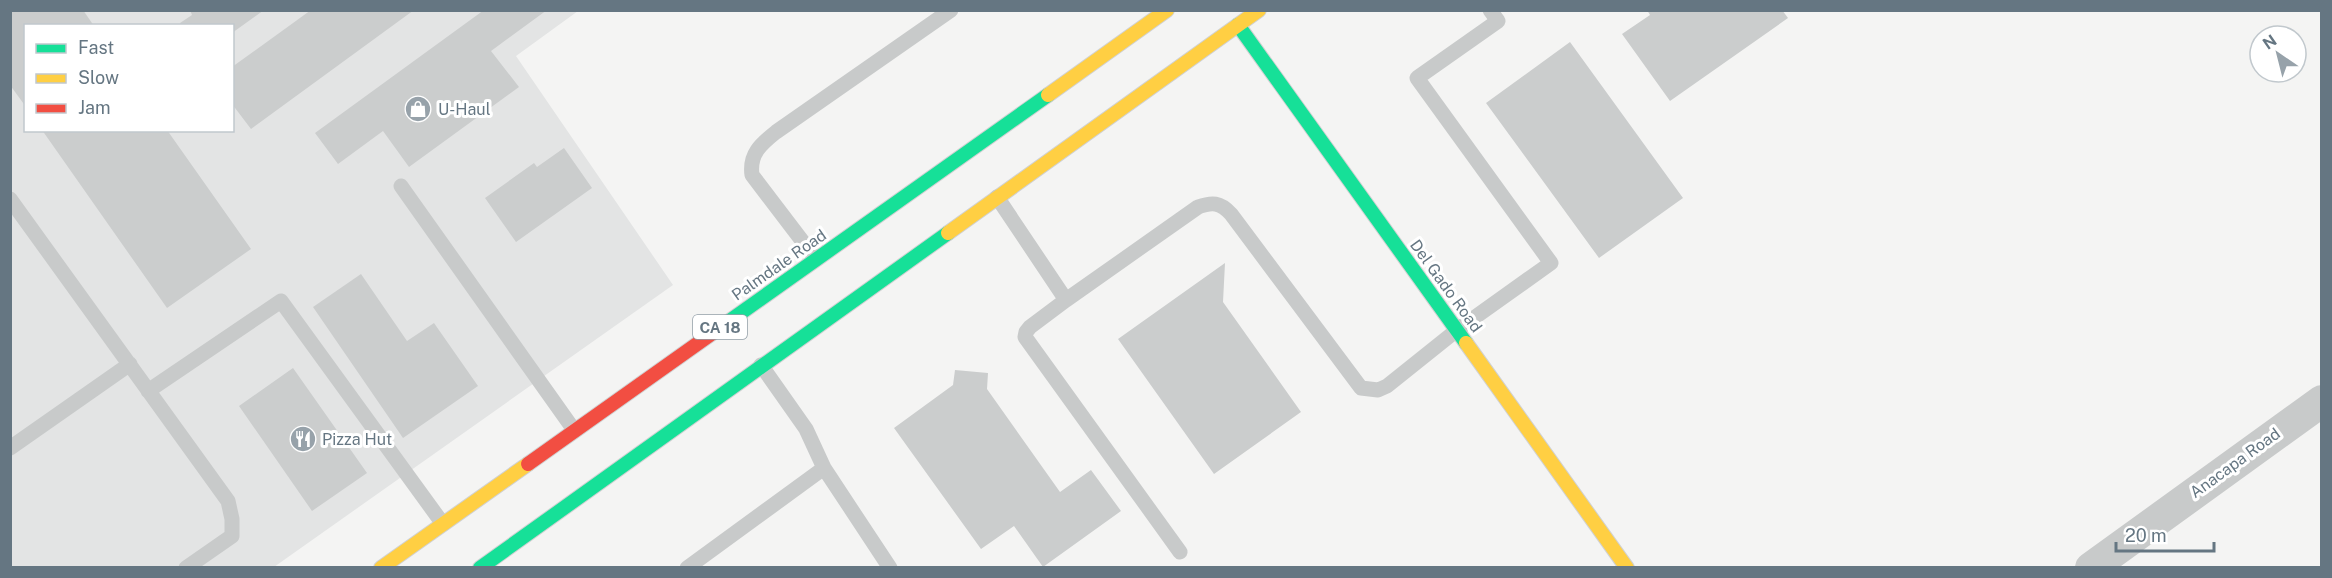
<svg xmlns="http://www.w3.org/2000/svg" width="2332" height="578" viewBox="0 0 2332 578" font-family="'Public Sans',sans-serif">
<rect width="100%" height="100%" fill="#f4f4f3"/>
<path fill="#e3e4e4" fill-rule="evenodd" d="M10 11H578L516 56 673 285 274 567H11ZM26 26H232V130H26Z"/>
<path fill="#cbcdcd" d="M10 10H83L94 26H26V107L10 85Z
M190 10H264L232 33V26H181L180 23 192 15Z
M311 10H414L251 129 232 104V67Z
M484 10H547L491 51 519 87 409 167 383 131 338 164 315 133Z
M1647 10H1782L1788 18 1670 101 1622 34 1650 15Z
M1570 42 1683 198 1599 258 1486 103Z
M42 130H167L251 249 167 308Z
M564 148 592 188 516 242 485 198 534 163 537 167Z
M1225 263 1223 302 1301 412 1214 474 1118 339Z
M361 274 407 341 434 323 478 386 403 438 313 307Z
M293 368 367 473 312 511 239 406Z
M955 370 988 373 987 389 1060 492 1091 470 1121 511 1043 567 1014 526 981 549 894 428 953 385Z"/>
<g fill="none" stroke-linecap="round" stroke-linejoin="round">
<g stroke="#d0d1d2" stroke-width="16">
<path id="fast" d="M1238 25 1466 343
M721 327 1048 95
M480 568 948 233"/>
</g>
<g stroke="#d0d1d2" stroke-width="16">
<path id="slow" d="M1048 95 1167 10
M948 233 1259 10
M1466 343 1627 568
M381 568 528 464"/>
</g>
<g stroke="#d0d1d2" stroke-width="16">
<path id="jam" d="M528 464 721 327"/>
</g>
<path stroke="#c8caca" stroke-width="15" d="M401 186 574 430
M997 197 1066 300 1030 327 1026 332 1025 337 1180 552
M10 199 228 501 232 519V536L186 568
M816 259 752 175C749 154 761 144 776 132L951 10
M1066 300 1198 207C1212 202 1220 202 1231 214L1361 388 1378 390 1387 386 1457 330 1551 263 1417 78 1498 21 1490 10
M761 365 806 429 824 468 890 568
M148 391 281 301 443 524
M10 448 130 364
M687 568 824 468"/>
<path stroke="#c8caca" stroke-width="32" d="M2091 568 2322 401"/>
<use href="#fast" stroke="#16e098" stroke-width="14"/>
<use href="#slow" stroke="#ffcf43" stroke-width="14"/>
<use href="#jam" stroke="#f24e42" stroke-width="14"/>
</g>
<defs>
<g id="shop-disc" transform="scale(1.35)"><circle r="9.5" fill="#97a2aa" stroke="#fff"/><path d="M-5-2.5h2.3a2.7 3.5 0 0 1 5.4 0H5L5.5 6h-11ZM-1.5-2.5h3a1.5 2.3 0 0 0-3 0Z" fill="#fff"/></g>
<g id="restaurant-disc" transform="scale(1.35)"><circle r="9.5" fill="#97a2aa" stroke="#fff"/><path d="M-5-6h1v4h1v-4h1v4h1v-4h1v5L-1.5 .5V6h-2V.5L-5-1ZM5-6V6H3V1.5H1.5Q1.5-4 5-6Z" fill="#fff"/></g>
</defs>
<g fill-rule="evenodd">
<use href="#shop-disc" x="418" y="109"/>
<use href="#restaurant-disc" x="303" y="439"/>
</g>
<g text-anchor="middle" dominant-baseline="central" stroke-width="6" stroke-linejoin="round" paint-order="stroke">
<rect fill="#fff" stroke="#939fa8" stroke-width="1.5" x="693" y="315" width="54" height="24" rx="4.5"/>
<g font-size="15" font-weight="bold" fill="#657682">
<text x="720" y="327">CA 18</text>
</g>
<g font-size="16" fill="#657682" stroke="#fff" text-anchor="start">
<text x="438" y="109">U-Haul</text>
<text x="322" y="439">Pizza Hut</text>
</g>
<g font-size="16" fill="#657682" stroke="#fff">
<text transform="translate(779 265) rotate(-35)">Palmdale Road</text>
<text transform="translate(1446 286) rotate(54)">Del Gado Road</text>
<text transform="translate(2235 463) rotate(-36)">Anacapa Road</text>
</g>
</g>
<rect width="2332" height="578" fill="none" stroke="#657682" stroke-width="24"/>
<rect x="24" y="24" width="210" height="108" fill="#ffffff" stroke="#c1c8cd" stroke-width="1.5"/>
<rect x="36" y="44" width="30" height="9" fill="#16e098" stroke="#c1c8cd" stroke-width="1.5"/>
<text x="78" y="54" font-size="18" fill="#657682">Fast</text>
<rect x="36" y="74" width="30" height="9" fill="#ffcf43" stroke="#c1c8cd" stroke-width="1.5"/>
<text x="78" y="84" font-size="18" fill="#657682">Slow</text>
<rect x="36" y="104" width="30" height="9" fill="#f24e42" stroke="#c1c8cd" stroke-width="1.5"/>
<text x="78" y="114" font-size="18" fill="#657682">Jam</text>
<g transform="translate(2278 54) rotate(325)"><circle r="28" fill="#ffffff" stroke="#c1c8cd" stroke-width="1.5"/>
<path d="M0-4.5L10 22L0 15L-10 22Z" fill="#97a2aa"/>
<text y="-9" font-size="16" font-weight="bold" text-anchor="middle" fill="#657682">N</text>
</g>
<path d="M2116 542v9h98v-9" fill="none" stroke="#657682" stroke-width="3"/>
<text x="2125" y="542" font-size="18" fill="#657682" stroke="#ffffff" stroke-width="4.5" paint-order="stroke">20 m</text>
</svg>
